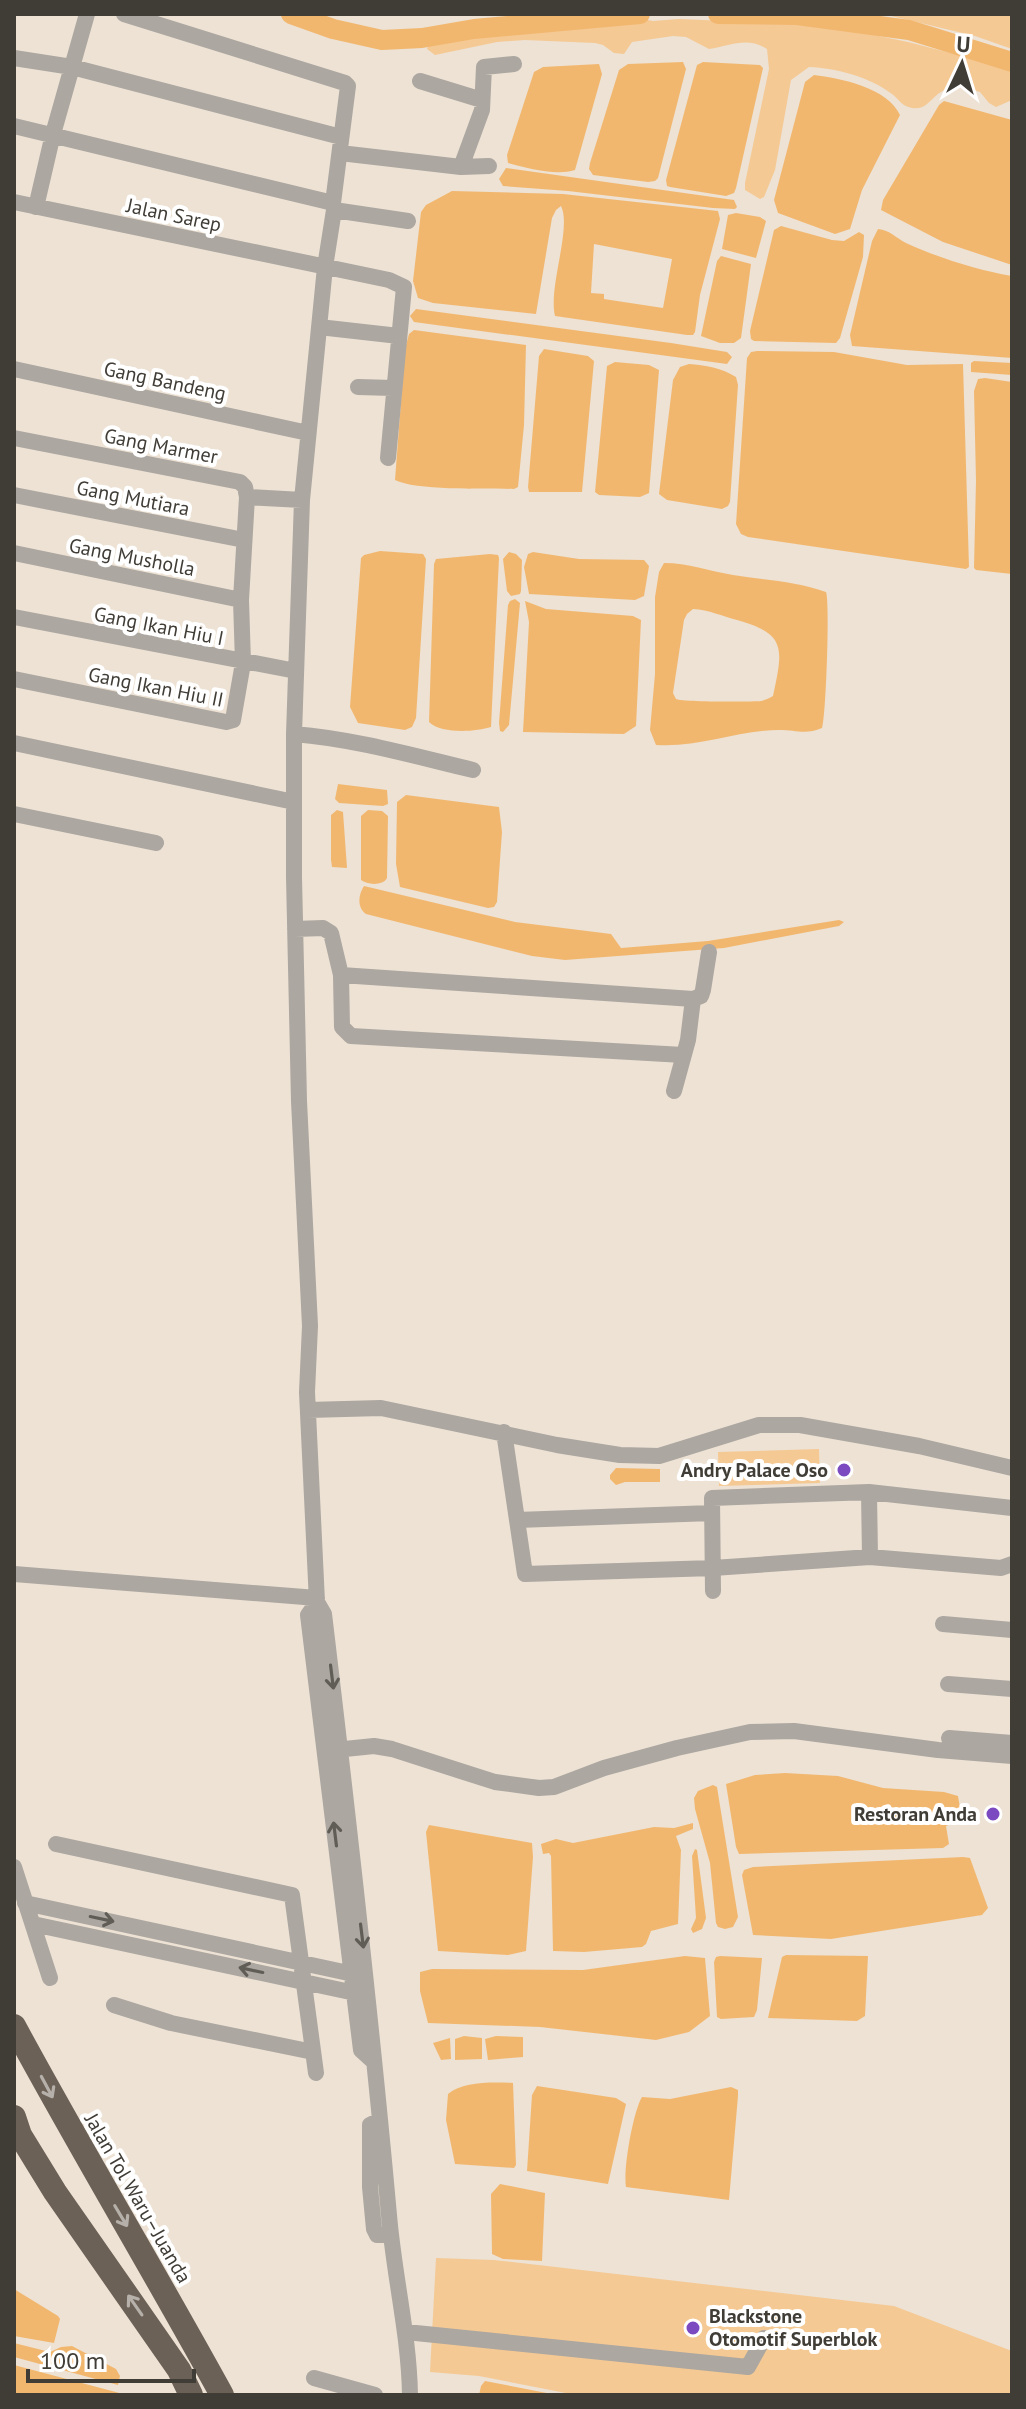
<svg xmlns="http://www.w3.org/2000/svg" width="1026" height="2409" viewBox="0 0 1026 2409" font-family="'PT Sans',sans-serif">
<rect width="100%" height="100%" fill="#ede2d4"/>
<path fill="#f5c994" d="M883 14H1012V49L975 36Z
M631 17 653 21 679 19 728 21 767 19 811 22 908 42 1012 69V100L996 107 989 103 980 92C968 88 949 85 938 94 929 101 925 110 912 108 901 106 900 100 892 94 870 77 836 68 809 67L791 80 775 170 764 197 760 199 745 190V183L769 69 767 49C747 36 730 46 709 49L686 37 673 36 632 42 624 54 614 53 603 45 595 43 525 40 497 42 435 55 427 49 430 42 501 29 608 21Z
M819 1449 820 1483 719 1486 718 1452Z
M436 2258 494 2260 894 2306 1012 2351V2395H576L479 2376 430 2372Z"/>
<path fill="#f2b76f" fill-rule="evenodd" d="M683 62 686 69 658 178 655 181 648 182 593 175 589 169 590 163 619 70 628 64Z
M703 62 760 65 763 68 736 188 734 193 726 196 670 187 667 186 666 180 697 65Z
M599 64 602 74 575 170C556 176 526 168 508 163L507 155 534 72 543 67Z
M814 75C840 78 888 88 900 115L862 190 850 229 835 234 778 213 774 200 805 82Z
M944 101 1012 120V265L943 242 881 210 883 200 939 105Z
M506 168 734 200 737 207 735 209 713 208 568 191 503 186 499 179Z
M452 191 563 194 718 211 720 219 700 295 695 332 693 335H687L555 316C548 287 572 228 561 206L556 210 552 218 536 314 433 303 418 298 413 281 421 212 426 205ZM594 244 672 259 663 308 604 299V294L591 293Z
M736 213 760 217 766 221 756 258 722 249 728 215Z
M781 226 832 240 844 241 859 232 864 235 863 257 840 338 836 343 754 341 751 339 750 331 774 230Z
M878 229C890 230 896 238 906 243 939 258 977 270 1012 276V358L852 346 850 335 872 241Z
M721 256 751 264 741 338 734 343H720L701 336 717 261Z
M416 309 671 343 727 352 732 357 727 364 414 322 410 316Z
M414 330 526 345 524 425 518 487 514 489C488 488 416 491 395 480L405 349 409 334Z
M544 349 588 356 594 361 582 492H529L528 487 539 356Z
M757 351 834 352 907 365 963 364 969 567 966 569 748 537 741 534 736 524 747 358 751 352Z
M974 361 1012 363V375L971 372V363Z
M615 362 649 365 659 370 649 493 640 497 599 495 595 492 607 366Z
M689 364C705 365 722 368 736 377L738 385 730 502 728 506 722 509 667 500 659 494 673 380 680 367Z
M985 378 1012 382V574L976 570 974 568 976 481 974 391 978 379Z
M380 551 423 554 426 559 416 718 412 727 405 730 358 723 350 707 361 558 364 555Z
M509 552 516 554 522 560 521 591 520 594 511 596 507 591 503 559Z
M533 552 579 559 644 560 649 566 644 596 635 600 529 594 524 567 528 554Z
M490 554 498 555 499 558 491 727C475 732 441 734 429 722L434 564 436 559Z
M664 563C688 563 709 571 733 575 764 580 796 581 826 592 830 602 826 717 822 728 806 735 796 730 779 730 739 730 698 748 656 745L650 730 655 674V597L659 572ZM693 609C709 610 722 616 737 620 787 634 783 649 773 696 769 698 766 700 761 701 752 702 682 702 676 699L673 693 684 620 687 614Z
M515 599 520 603 509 725 503 732 500 731 499 723 508 605 510 601Z
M525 601 546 609 633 616 641 620 636 726 624 734 523 732 529 622Z
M338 784 387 790 388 804 383 806 339 803 335 799Z
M406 795 499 807 502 832 497 902 494 907 488 908 400 887 396 864 397 802Z
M337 810 343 812 347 868 332 867 331 860V815Z
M368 810 382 811 388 816 387 878C383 886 367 885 361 880V816Z
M364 886 515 922 611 934 621 948 708 941 839 920 844 922 839 926 724 948 565 960 532 956 366 914C357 908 358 895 364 886Z
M616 1468 660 1469V1482H625L616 1485 610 1479V1475Z
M785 1773 838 1776 883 1788 944 1792 958 1796 962 1820 946 1826 949 1844 943 1848 739 1854 736 1847 726 1784 755 1775Z
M713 1785 717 1787 738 1917 733 1927 725 1929 718 1927 716 1923 710 1863 695 1809 694 1798 698 1791Z
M693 1823V1829L676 1836 681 1850 678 1924 651 1931 646 1944 642 1947 584 1952 553 1951 551 1856 549 1853 543 1854 541 1844 556 1839 573 1843 654 1827 674 1828Z
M429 1825 532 1843 533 1857 526 1951 508 1955 438 1951 426 1832Z
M695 1849 697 1850 706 1918 702 1929 693 1933 691 1929 696 1918 692 1856Z
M963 1857 970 1858 988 1908 982 1915 831 1939 753 1935 742 1875 744 1870 753 1867Z
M786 1955 868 1956 865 2016 857 2021 768 2018 782 1957Z
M685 1956 705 1958 710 2016 689 2032 656 2040 540 2027 428 2023 420 1991V1972L432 1969 583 1970Z
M720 1956 762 1958 757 2010 754 2017 721 2019 717 2017 714 1962 716 1957Z
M464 2036 482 2038V2059L455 2060V2039Z
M496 2036 523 2037V2057L488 2060 485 2039Z
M450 2038 451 2059 441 2060 433 2043Z
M513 2083 516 2165 514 2168 455 2164 446 2120 448 2094C463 2081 493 2082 513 2083Z
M537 2086 616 2098 626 2104 608 2184 527 2171 532 2095Z
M731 2087 738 2090V2096L729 2200 626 2187C623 2169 633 2112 642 2097L670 2099Z
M500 2184 545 2193 542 2261 503 2259 492 2254 491 2194Z
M14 2289 58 2316 60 2319 54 2343 14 2336Z
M14 2343 50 2352 61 2347 72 2346 116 2369 120 2376 118 2385 14 2357Z
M14 2365 127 2395H14Z
M485 2381 557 2395H479L481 2386Z"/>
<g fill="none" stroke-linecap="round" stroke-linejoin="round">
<path stroke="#f2b76f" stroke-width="20" d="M291 14 333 29 382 40 422 38 474 29 640 14
M718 14 797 15 909 30 1012 62"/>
<path stroke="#aca7a1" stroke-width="16" d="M124 14 345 83 348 86 333 203 334 210 325 267 302 500 294 734V877L299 1101 310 1326 307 1392 317 1602 324 1614C348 1815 371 2015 389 2215 394 2276 409 2334 410 2395
M14 58 72 67 341 137
M420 81 482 100
M14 126 333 203
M340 153 461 167 489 166
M461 167 482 110 484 67 514 64
M14 202 389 280 404 287 388 458
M36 207 53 134 87 14
M334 210 408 221
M319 327 399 336
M14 369 308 433
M358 387 393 388
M14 438 240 482 245 487 247 497 241 600 243 663 233 720 226 722 14 679
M14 495 244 540
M247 497 302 500
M14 553 241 600
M14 617 296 671
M294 734C355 739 414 756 473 770
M14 743 294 802
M14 814 156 843
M295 929 323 928 331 933 341 975 342 1027 351 1036 683 1055
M341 975 693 999 701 996 703 990 709 952
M674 1091 688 1040 693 999
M308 1410 381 1408 557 1445 620 1455 659 1456 759 1425H800L919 1446 1012 1468
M504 1432 517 1520 712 1513
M869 1492 1012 1508
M517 1520 525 1574 713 1568 870 1557 1001 1568 1012 1564
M14 1574 317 1598
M713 1591 712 1498 869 1492 870 1557
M317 1602 308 1615 361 2050 373 2061
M943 1624 1012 1630
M948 1684 1012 1689
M949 1738 1012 1743
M325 1751 374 1746 392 1749 495 1782 539 1788 554 1787 604 1768 677 1748 750 1732 794 1731 938 1750 1012 1756
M56 1844 292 1895 316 2073
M14 1867 50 1978
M25 1903 353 1974
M33 1924 355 1993
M114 2005 171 2023 313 2052
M380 2120 370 2125V2187L374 2229 377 2235H390
M406 2332 748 2367 764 2338
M314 2378 375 2395"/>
<path stroke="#6c6156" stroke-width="24" d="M14 2026C81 2150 154 2271 222 2395
M14 2117 20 2135 55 2192 179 2370 191 2395"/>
</g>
<defs><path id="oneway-shaft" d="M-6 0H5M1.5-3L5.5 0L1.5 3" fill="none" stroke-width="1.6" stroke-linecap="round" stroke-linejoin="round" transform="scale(2)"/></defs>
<g stroke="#605c56">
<use href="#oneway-shaft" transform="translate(332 1677) rotate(83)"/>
<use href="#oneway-shaft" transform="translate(335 1834) rotate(-97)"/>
<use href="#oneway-shaft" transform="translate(102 1919) rotate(12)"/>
<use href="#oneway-shaft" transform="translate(362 1936) rotate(83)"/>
<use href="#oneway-shaft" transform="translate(251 1970) rotate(-168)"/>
</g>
<g stroke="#b6b0aa">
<use href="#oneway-shaft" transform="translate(47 2087) rotate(62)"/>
<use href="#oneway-shaft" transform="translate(121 2216) rotate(59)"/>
<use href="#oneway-shaft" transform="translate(135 2305) rotate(-125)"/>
</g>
<g fill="#7b49c0" stroke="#fff" stroke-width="3">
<circle cx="844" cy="1470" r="8"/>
<circle cx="993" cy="1814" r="8"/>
<circle cx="693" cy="2328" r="8"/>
</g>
<g text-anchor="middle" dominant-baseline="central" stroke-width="8" stroke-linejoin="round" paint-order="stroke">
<g font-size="20" fill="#403c36" stroke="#fff">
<text transform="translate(174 215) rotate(12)">Jalan Sarep</text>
<text transform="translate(165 381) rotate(12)">Gang Bandeng</text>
<text transform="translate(161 446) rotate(11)">Gang Marmer</text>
<text transform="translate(133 498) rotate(11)">Gang Mutiara</text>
<text transform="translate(132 557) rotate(11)">Gang Musholla</text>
<text transform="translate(159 626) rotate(11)">Gang Ikan Hiu I</text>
<text transform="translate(156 687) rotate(11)">Gang Ikan Hiu II</text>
<text transform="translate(138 2198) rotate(60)">Jalan Tol Waru–Juanda</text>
</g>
<g font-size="20" font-weight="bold" fill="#403c36" stroke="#fff" text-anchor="end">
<text x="828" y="1470">Andry Palace Oso</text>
<text x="977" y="1814">Restoran Anda</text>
<text x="709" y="2316" text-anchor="start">Blackstone<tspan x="709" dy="23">Otomotif Superblok</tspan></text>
</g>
</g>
<rect width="1026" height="2409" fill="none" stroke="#403c36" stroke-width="32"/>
<g transform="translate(962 64) rotate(4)" stroke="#ffffff" stroke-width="6" paint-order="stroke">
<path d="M0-6L14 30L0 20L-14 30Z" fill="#403c36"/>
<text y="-12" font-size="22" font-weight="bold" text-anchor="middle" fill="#403c36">U</text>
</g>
<path d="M28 2369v12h166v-12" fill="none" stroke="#403c36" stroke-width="4"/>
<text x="40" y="2369" font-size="24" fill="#403c36" stroke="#ffffff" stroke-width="6" paint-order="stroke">100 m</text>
</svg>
